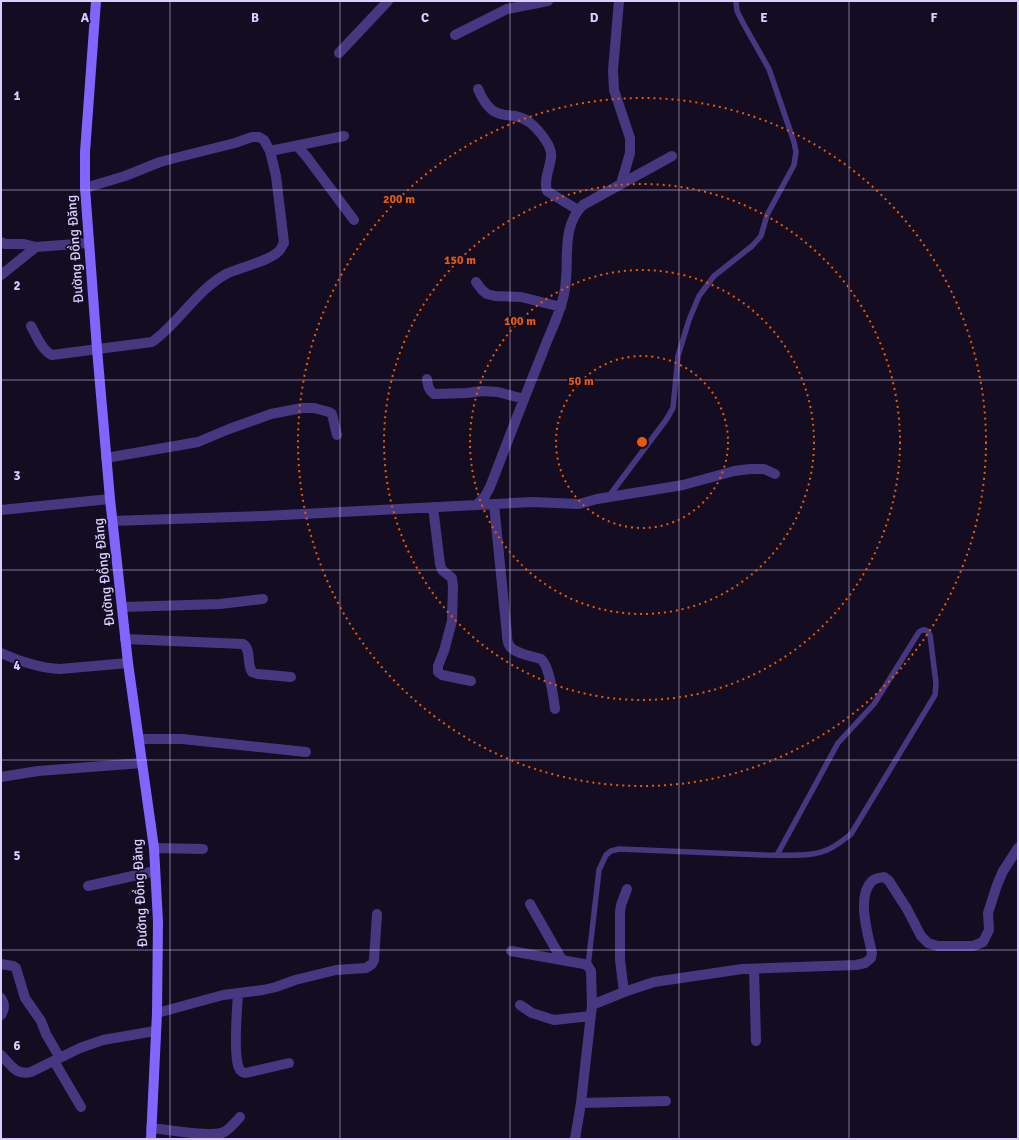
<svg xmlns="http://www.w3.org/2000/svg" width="1019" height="1140" viewBox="0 0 1019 1140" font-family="Signika,sans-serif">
<rect width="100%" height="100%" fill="#140d21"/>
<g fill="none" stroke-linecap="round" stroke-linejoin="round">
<path stroke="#463880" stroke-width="5.5" d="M609 496 666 420 673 408 678 356 689 320 699 296 714 276 752 246 761 236 767 215 794 165 796 152 794 142 769 69 743 23 737 11 736 1
M588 966 599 870 606 855 611 851 619 849 765 855C780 855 811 857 824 851 834 848 842 841 851 834L935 695 936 683 930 635C928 630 924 628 919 632L874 704 838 743 777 855"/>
<path stroke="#463880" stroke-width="10" d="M619 1 613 70 614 90 630 138V153L621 184
M455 35 507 9 548 1
M339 53 388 1
M478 89C481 96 485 104 491 109 497 115 507 115 515 116 520 117 525 119 529 122 536 127 547 140 550 149 555 160 542 178 547 191L578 210
M297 146 306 156 354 220
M270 151 344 136
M1 242 5 244H24L36 247 88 243
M1 275 36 247
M476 282 482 290 487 294 495 296 521 297 561 307
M31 326C36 335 42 351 52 355L152 342C180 322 197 289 228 273 241 267 270 261 279 251 281 249 282 246 284 243L276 176 270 151 264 140 259 137H252L235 143 179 157 160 162 125 176 85 188
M427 379C428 385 428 390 434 394L467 393 482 391 498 392 524 399
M106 458 198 442 229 429 271 414 281 412 302 408H314L329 412 332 414 337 435
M494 504 507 635C507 638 507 642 509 645 514 654 532 656 541 659 550 667 553 696 555 709
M476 505 484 498 490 487C507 443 524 398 542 354 549 334 560 315 564 294 571 265 559 228 583 205L672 156
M433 507 440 564 442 570 452 578 453 587 452 621 444 651 438 666V672L442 675 471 681
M1 510 110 499
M112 521 264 516 532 502 579 504 597 499 683 485 734 471 750 469H764L775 474
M122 607 220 604 263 599
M125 639 243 644C252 650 246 663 252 672L258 674 291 677
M1 653C19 661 39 668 60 669L128 663
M139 739H182L306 752
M1 777 38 771 142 763
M154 848 203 849
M88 886 155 871
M530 904 562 960
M511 951 584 964 588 966 591 971 592 1005 581 1103 575 1139
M1 964 13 966 16 968 25 998 41 1021 46 1034 60 1058
M754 969 756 1041
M624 992 620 960V912L621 905 627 889
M238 994C237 1009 233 1056 239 1068 240 1071 243 1073 246 1073L289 1063
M1 998C5 1004 5 1009 1 1015
M520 1005 532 1013 554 1020 591 1016
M592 1005 624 992 654 982 742 969 856 965 865 963 871 958 872 953C868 935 856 896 872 881 875 878 880 878 884 877L889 881 907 909 921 936 928 943 938 946H973L983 942 989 930 988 913 997 885 1003 871 1018 848
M157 1013 223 995 263 990 276 987 295 980 336 970 366 968 372 964 374 960 377 914
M1 1055C11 1065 16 1076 31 1072L80 1048 103 1040 155 1031
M54 1061 81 1107
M581 1103 666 1101
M151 1128C165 1129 213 1138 224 1132 230 1129 235 1122 240 1117"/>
<path stroke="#8264ff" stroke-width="10" d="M96 1 85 152V188L97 349 110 499 128 663 154 848 158 922 157 1013 151 1139"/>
</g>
<path fill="none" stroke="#dbcdff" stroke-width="1" stroke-opacity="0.55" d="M170 1V1139M340 1V1139M510 1V1139M679 1V1139M849 1V1139M1 190H1018M1 380H1018M1 570H1018M1 760H1018M1 950H1018"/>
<g fill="none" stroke="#e8590c" stroke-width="2" stroke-dasharray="2 4">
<circle cx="642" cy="442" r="86"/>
<circle cx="642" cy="442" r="172"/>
<circle cx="642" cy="442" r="258"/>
<circle cx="642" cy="442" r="344"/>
</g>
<g text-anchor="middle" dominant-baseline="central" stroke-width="3.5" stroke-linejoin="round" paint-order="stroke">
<g font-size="14" fill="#dbcdff" stroke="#140d21">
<text transform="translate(75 249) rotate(-94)">Đường Đồng Đăng</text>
<text transform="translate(104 572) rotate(-96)">Đường Đồng Đăng</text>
<text transform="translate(140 893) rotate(-93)">Đường Đồng Đăng</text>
</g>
</g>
<g font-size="13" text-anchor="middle" font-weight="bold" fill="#dbcdff" stroke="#140d21" stroke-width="3.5" stroke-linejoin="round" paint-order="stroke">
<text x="85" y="22">A</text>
<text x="255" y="22">B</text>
<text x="425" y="22">C</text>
<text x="594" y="22">D</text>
<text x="764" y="22">E</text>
<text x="934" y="22">F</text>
<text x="17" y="100">1</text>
<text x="17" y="290">2</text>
<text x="17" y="480">3</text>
<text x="17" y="670">4</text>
<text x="17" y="860">5</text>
<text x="17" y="1050">6</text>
</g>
<circle cx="642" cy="442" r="6" fill="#e8590c" stroke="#140d21" stroke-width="2"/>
<g font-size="12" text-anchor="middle" font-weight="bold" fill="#e8590c" stroke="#140d21" stroke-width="3.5" stroke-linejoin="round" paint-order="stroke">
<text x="399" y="203">200 m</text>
<text x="460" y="264">150 m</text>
<text x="520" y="325">100 m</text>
<text x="581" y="385">50 m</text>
</g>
<rect width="1019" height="1140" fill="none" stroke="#dbcdff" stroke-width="4"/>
</svg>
